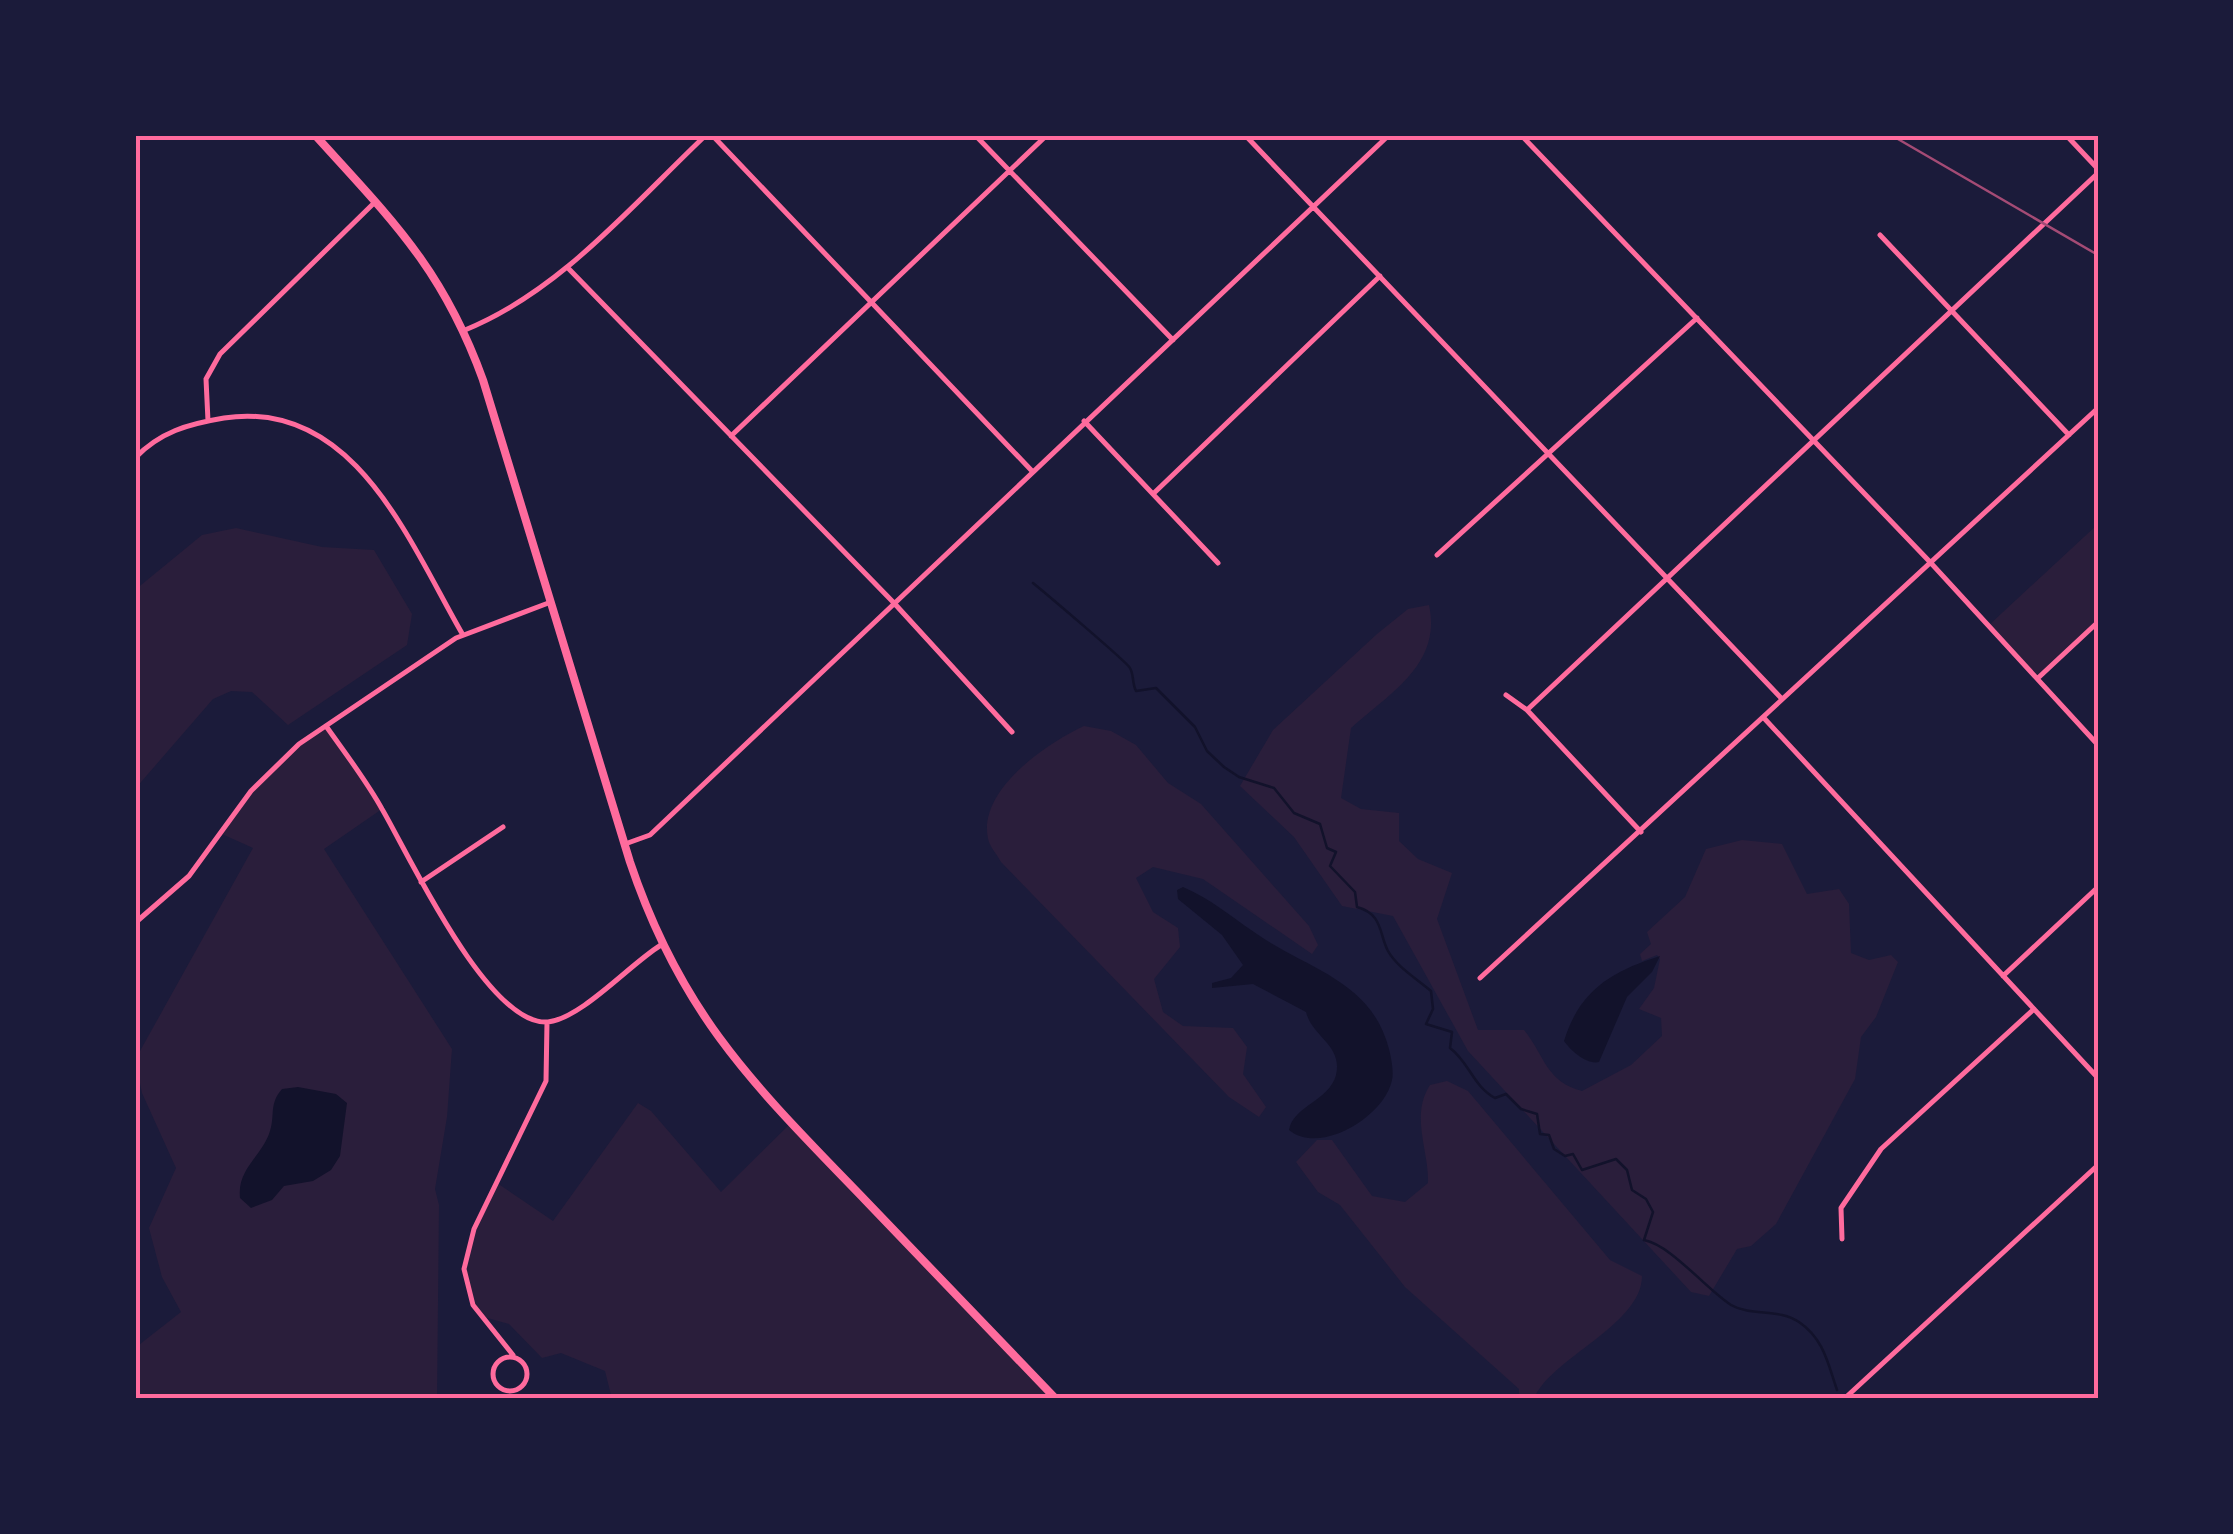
<svg xmlns="http://www.w3.org/2000/svg" width="2233" height="1534" viewBox="0 0 2233 1534" font-family="'Roboto Condensed',sans-serif">
<rect width="100%" height="100%" fill="#1b1b3a"/>
<path fill="#2a1e3b" d="M2098 524V622L2037 679 1988 626Z
M236 528 322 547 374 550 412 614 407 645 288 725 252 692 231 691 213 699 135 789V590L202 535Z
M1429 605C1442 664 1390 693 1351 728L1341 798 1361 809 1399 813V841L1418 859 1452 873 1437 919 1478 1030H1524C1545 1056 1546 1082 1582 1091L1631 1065 1662 1036 1661 1018 1639 1009 1654 988 1660 959 1657 955 1642 961 1640 954 1651 944 1647 932 1685 897 1706 849 1742 840 1782 844 1807 894 1839 889 1849 904 1851 953 1869 960 1891 955 1898 962 1876 1017 1861 1037 1855 1079 1776 1224 1751 1246 1737 1249 1709 1296 1691 1292 1468 1051 1393 916 1342 906 1294 837 1240 786 1273 730 1377 634 1408 609Z
M326 726 382 809 324 849 452 1049 447 1117 435 1189 439 1205 437 1399H135V1348L181 1312 162 1277 149 1228 176 1168 142 1093 135 1060 253 848 222 834 273 766Z
M1084 726 1111 731 1136 745 1168 783 1201 804 1309 926 1318 945 1312 954 1203 879 1153 867 1136 878 1153 912 1178 928 1180 947 1154 979 1163 1012 1183 1026 1233 1028 1247 1047 1243 1074 1266 1107 1259 1117 1229 1097 1001 862C998 856 991 848 989 842 974 792 1047 743 1084 726Z
M1447 1081 1468 1091 1610 1260 1642 1276C1642 1325 1549 1359 1534 1399H1519V1389L1405 1287 1340 1205 1318 1192 1296 1162 1317 1140H1332L1372 1196 1405 1202 1428 1183C1429 1150 1410 1116 1430 1085Z
M638 1103 651 1111 721 1192 791 1123 1055 1399H612L605 1371 561 1353 542 1358 509 1324 480 1316C451 1269 475 1228 497 1183L553 1221Z"/>
<path fill="#12122b" d="M1183 887C1211 899 1229 915 1254 932 1305 969 1371 979 1389 1049 1391 1057 1394 1072 1392 1080 1385 1116 1320 1156 1289 1130 1293 1106 1329 1101 1336 1075 1343 1045 1312 1037 1306 1012L1253 984 1212 988V983L1231 978 1243 965 1222 935 1178 899 1177 890Z
M1660 956 1652 972 1627 997 1599 1062C1587 1065 1571 1051 1564 1041 1580 989 1613 971 1660 956Z
M298 1087 336 1094 347 1103 340 1156 331 1170 313 1181 284 1186 272 1200 251 1208 240 1198C237 1169 260 1158 269 1134 276 1116 268 1105 282 1089Z"/>
<g fill="none" stroke-linecap="round" stroke-linejoin="round">
<path stroke="#12122b" stroke-width="2.5" d="M1033 583C1044 592 1127 662 1130 668 1134 675 1132 683 1136 691L1156 688 1195 727 1207 751 1224 767 1239 777 1274 788 1294 813 1320 824 1327 848 1336 852 1330 866 1355 892 1357 907C1383 914 1379 934 1388 951 1397 967 1417 979 1431 991L1433 1009 1426 1024 1452 1032 1450 1048C1469 1062 1473 1086 1495 1098L1506 1094 1521 1109 1537 1114 1540 1134 1549 1135 1554 1149 1565 1156 1573 1154 1582 1170 1616 1159 1627 1170 1632 1190 1646 1199 1653 1212 1644 1240C1671 1245 1706 1289 1731 1305 1752 1317 1779 1308 1799 1322 1824 1339 1828 1364 1837 1390"/>
<path stroke="#ff6b9d" stroke-width="5" d="M712 135 1032 471
M975 135 1173 340
M1245 135 1782 699
M1521 135 1930 562 2098 745
M2066 135 2098 169
M1880 235 2069 435
M567 267 894 603 1012 732
M465 330C561 291 632 205 706 135
M208 421 206 379 220 354 374 203
M1084 421 1218 563
M731 436 1047 135
M135 458C160 432 188 424 224 418 355 398 410 544 463 635
M1153 494 1380 276
M1437 555 1697 318
M2038 678 2098 622
M1506 695 1527 710 1641 832
M1527 710 2098 173
M1763 717 2098 1078
M326 726C345 753 366 780 382 809 408 853 488 1027 548 1022 582 1018 630 964 661 945
M625 844 650 835 1389 135
M421 882 503 827
M135 923 189 876 251 791 299 744 456 638 551 602
M2003 976 2098 887
M1480 978 2098 408
M1842 1239 1841 1208 1881 1149 2034 1009
M513 1355 473 1305 464 1269 474 1229 546 1081 547 1022
M493 1374a17 17 0 1 1 34 0a17 17 0 1 1-34 0Z
M1844 1399 2098 1165"/>
<path stroke="#ff6b9d" stroke-width="8" d="M315 135C392 220 443 269 483 380L630 862C682 1017 756 1087 866 1201 930 1267 993 1333 1056 1399"/>
<path stroke="#a44b75" stroke-width="2.5" d="M1891 135 2098 255"/>
</g>
<rect width="2233" height="1534" fill="none" stroke="#1b1b3a" stroke-width="275"/>
<rect x="138" y="138" width="1958" height="1258" fill="none" stroke="#ff6b9d" stroke-width="4"/>
</svg>
